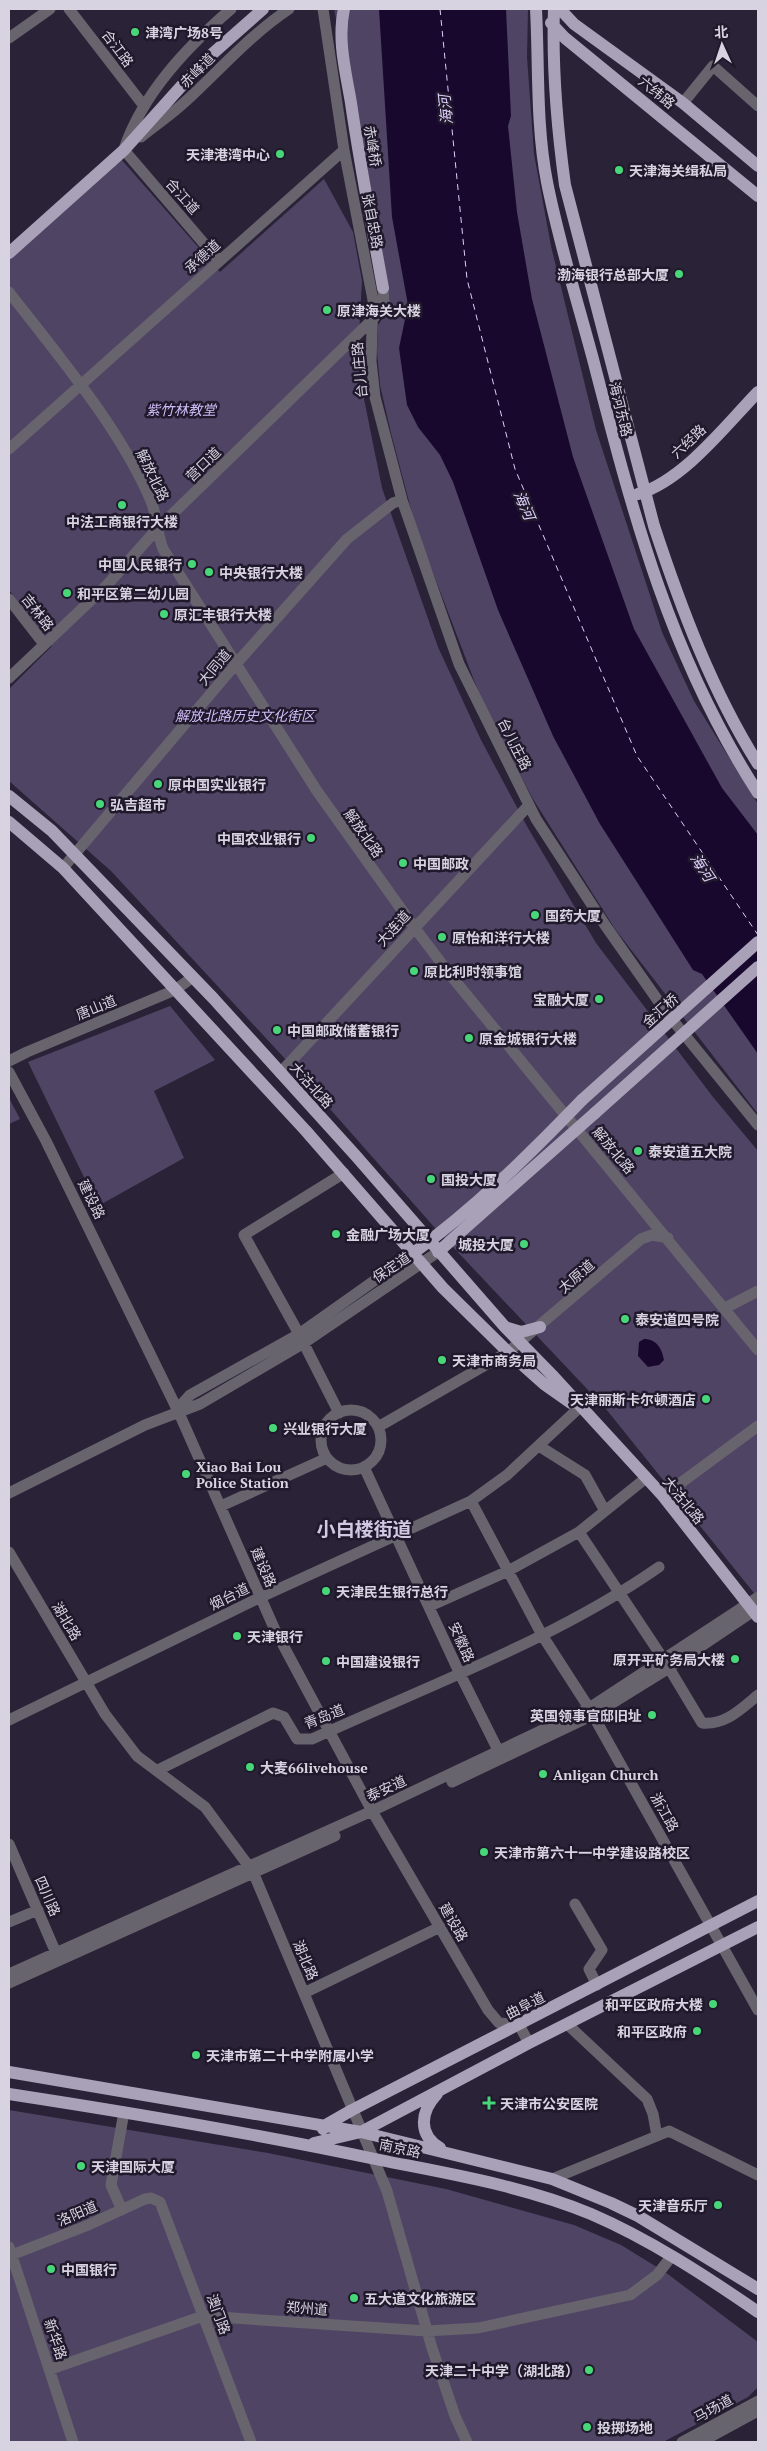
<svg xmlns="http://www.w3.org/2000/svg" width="767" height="2451" viewBox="0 0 767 2451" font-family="'PT Serif','Noto Sans SC',serif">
<rect width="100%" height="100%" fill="#2a2237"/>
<path fill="#504465" d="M334 9H528L527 57 534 154 551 246 596 430 662 632 694 701 758 804V1114L615 929 533 799 485 709 416 528 391 433 380 385 377 352 378 325 387 312 389 301 367 165Z
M120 158 220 272 324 179 353 232 362 281 358 353 363 394 382 488 438 647 481 740 528 828 596 943 713 1097 758 1151V1598L606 1409 435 1228 300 1075 111 871 9 781V689L52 646 9 590V254Z
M170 1006 215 1060 154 1091 184 1158 98 1206 28 1062Z
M9 1098 20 1119 9 1124Z
M9 2110 268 2153 446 2189 574 2225 621 2245 665 2272 758 2342V2387L748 2397 663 2442H9Z"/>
<path fill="#19082e" d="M379 9H506L511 116 508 126 517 212 532 299 573 457 634 629 722 788 758 835V1054L702 974 693 970 600 824 553 736 498 610 453 482 440 455 418 427 407 405 399 348 408 305 392 217Z
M644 1339C657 1339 662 1349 664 1360L659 1365 648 1367 638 1356 639 1342Z"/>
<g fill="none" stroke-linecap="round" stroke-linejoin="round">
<path stroke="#ddcefa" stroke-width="1" stroke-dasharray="6 5" stroke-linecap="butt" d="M440 9 467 279 515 469 637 756 758 935"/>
<path stroke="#67646e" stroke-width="11" d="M69 9 144 106
M323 9 344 150 373 300 371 361 375 397 402 500 459 664 536 819 605 925 666 1012 758 1125
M9 38 50 9
M683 103 713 66 758 106
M141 137C156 125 172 114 186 101 220 70 250 35 289 9
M124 149C143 93 187 47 231 9
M124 150 219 261
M9 292C57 354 120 428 151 501 157 516 157 533 163 549L317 791 414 927 452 977 758 1350
M9 449 344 150
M9 599 44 644
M9 678 107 585 157 529 372 320 384 306 383 288
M63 868 235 665 347 539 393 503 402 500
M9 1061 27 1052 175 990 193 977
M9 1072 46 1141 179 1413 275 1630 372 1811 488 2010 499 2023 519 2025 529 2043
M280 1073 529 805
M725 1308 758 1291
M321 1440a30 30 0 1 1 60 0a30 30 0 1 1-60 0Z
M179 1413 181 1405 190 1395 299 1334 412 1254
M339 1413 299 1334 244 1235 344 1173
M378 1427 508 1352 641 1239 652 1235 668 1238
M539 1446 585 1475 605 1511
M364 1467 459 1672 502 1758
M9 1493 145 1425 200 1404 304 1343 438 1252
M663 1496 758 1426
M471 1501 542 1635 589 1708 758 2010
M221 1506 327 1458
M579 1532 664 1660
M9 1552 105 1714 137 1756 205 1807 253 1872 387 2191 432 2348 455 2416 467 2442
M430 1606 508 1571 579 1532 646 1478
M669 1668 702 1723C726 1725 741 1709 758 1695
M9 1720 261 1597 471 1501 507 1475 580 1407
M158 1770 273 1713 284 1717 297 1739H312C427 1686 556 1639 659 1567
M452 1782 593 1715 669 1668 758 1608
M9 1844 59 1960
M575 1904 602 1950 589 1969 597 1985
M9 1922 38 1910
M9 1974 372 1811 589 1708 758 1597
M9 1983 335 1836
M304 1993 440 1927
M567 2024 647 2099 653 2114 657 2136
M552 2179 669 2131 758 2175
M122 2210 111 2185 124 2112
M9 2247 73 2442
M9 2256 86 2226 145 2199 151 2198 160 2202 251 2442
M51 2369 203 2316 427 2331 478 2328 630 2295 657 2275 671 2257
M682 2442 758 2401
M701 2442 758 2411"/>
<path stroke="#a8a1b7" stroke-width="12" d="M344 9C337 40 346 73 351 103 360 165 372 227 383 288
M536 9C539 66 536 126 547 182 559 243 578 303 594 363 634 517 670 657 758 793
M554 9C552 68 557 127 565 185L654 526C681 608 712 691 758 764
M560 9 574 24 683 103 758 166
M551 23 565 38 758 196
M9 253 124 150 202 63 263 9
M638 494C684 480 725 426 758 392
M9 796 52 831 213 998 356 1156 505 1327 554 1377 663 1496 758 1617
M9 822 63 868 306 1131 443 1288 508 1352 544 1384 571 1403
M438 1252 595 1113
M412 1254C474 1209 529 1155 582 1100
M505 1327 521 1332 540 1327
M9 2072 361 2132 552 2179 611 2203 638 2216 758 2289
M9 2094C133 2113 257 2134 380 2160 450 2174 524 2186 591 2214 649 2239 706 2276 758 2312
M437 2094C421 2111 417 2134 440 2148
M323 2129 324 2126 352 2110 758 1901
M314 2143 361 2132 529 2043 758 1927"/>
<path stroke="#a8a1b7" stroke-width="12" d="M582 1100 758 942
M595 1113 758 967"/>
</g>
<g fill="#48d778" stroke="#20192c" stroke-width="2">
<circle cx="135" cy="32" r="5"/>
<circle cx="280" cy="154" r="5"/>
<circle cx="619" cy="170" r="5"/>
<circle cx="679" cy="274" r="5"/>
<circle cx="327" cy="310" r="5"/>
<circle cx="122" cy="505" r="5"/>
<circle cx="192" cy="564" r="5"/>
<circle cx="209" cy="572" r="5"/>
<circle cx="67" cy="593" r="5"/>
<circle cx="164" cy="614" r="5"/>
<circle cx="158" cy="784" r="5"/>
<circle cx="100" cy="804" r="5"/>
<circle cx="311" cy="838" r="5"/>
<circle cx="403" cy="863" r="5"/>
<circle cx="535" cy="915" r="5"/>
<circle cx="442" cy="937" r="5"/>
<circle cx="414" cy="971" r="5"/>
<circle cx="599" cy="999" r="5"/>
<circle cx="277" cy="1030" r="5"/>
<circle cx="469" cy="1038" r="5"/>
<circle cx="638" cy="1151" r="5"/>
<circle cx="431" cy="1179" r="5"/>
<circle cx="336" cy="1234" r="5"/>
<circle cx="524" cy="1244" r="5"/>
<circle cx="625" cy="1319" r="5"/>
<circle cx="442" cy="1360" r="5"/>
<circle cx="706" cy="1399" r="5"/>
<circle cx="273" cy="1428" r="5"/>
<circle cx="186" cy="1474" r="5"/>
<circle cx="326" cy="1591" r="5"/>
<circle cx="237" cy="1636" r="5"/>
<circle cx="735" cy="1659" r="5"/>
<circle cx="326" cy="1661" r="5"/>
<circle cx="652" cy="1715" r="5"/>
<circle cx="250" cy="1767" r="5"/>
<circle cx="543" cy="1774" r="5"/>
<circle cx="484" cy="1852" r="5"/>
<circle cx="713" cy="2004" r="5"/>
<circle cx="697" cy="2031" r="5"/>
<circle cx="196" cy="2055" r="5"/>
<path d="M486.5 2095.5h5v5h5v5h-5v5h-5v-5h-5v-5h5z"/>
<circle cx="81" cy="2166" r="5"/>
<circle cx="718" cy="2205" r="5"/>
<circle cx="51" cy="2269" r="5"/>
<circle cx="354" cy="2298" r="5"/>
<circle cx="589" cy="2370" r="5"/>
<circle cx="587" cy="2427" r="5"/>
</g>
<g text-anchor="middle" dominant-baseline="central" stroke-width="5" stroke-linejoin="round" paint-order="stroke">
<g font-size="14" font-weight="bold" fill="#d7d3e0" stroke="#20192c" text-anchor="start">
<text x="145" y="32">津湾广场8号</text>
<text x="270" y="154" text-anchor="end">天津港湾中心</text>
<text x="629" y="170">天津海关缉私局</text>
<text x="669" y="274" text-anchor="end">渤海银行总部大厦</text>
<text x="337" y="310">原津海关大楼</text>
<text x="122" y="521" text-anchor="middle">中法工商银行大楼</text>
<text x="182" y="564" text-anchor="end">中国人民银行</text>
<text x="219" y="572">中央银行大楼</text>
<text x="77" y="593">和平区第二幼儿园</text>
<text x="174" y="614">原汇丰银行大楼</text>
<text x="168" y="784">原中国实业银行</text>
<text x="110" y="804">弘吉超市</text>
<text x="301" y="838" text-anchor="end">中国农业银行</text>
<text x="413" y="863">中国邮政</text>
<text x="545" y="915">国药大厦</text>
<text x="452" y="937">原怡和洋行大楼</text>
<text x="424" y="971">原比利时领事馆</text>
<text x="589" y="999" text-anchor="end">宝融大厦</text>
<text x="287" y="1030">中国邮政储蓄银行</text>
<text x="479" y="1038">原金城银行大楼</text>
<text x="648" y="1151">泰安道五大院</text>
<text x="441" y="1179">国投大厦</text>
<text x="346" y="1234">金融广场大厦</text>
<text x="514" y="1244" text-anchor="end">城投大厦</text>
<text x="635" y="1319">泰安道四号院</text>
<text x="452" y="1360">天津市商务局</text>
<text x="696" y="1399" text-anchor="end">天津丽斯卡尔顿酒店</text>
<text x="283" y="1428">兴业银行大厦</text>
<text x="196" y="1466">Xiao Bai Lou<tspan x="196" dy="16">Police Station</tspan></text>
<text x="336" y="1591">天津民生银行总行</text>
<text x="247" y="1636">天津银行</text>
<text x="725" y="1659" text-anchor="end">原开平矿务局大楼</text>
<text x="336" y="1661">中国建设银行</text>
<text x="642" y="1715" text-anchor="end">英国领事官邸旧址</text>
<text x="260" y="1767">大麦66livehouse</text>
<text x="553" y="1774">Anligan Church</text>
<text x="494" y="1852">天津市第六十一中学建设路校区</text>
<text x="703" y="2004" text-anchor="end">和平区政府大楼</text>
<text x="687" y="2031" text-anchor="end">和平区政府</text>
<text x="206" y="2055">天津市第二十中学附属小学</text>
<text x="500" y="2103">天津市公安医院</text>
<text x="91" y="2166">天津国际大厦</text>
<text x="708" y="2205" text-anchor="end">天津音乐厅</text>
<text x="61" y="2269">中国银行</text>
<text x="364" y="2298">五大道文化旅游区</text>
<text x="579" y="2370" text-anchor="end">天津二十中学（湖北路）</text>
<text x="597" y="2427">投掷场地</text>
</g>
<g font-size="14" fill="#d7d3e0" stroke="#20192c">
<text transform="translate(118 48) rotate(53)">合江路</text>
<text transform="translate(197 70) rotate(-45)">赤峰道</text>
<text transform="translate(657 92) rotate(39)">六纬路</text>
<text transform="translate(373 146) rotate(80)">赤峰桥</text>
<text transform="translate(183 196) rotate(48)">合江道</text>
<text transform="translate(373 221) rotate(79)">张自忠路</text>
<text transform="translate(202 256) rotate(-42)">承德道</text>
<text transform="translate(359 370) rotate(-95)">台儿庄路</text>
<text transform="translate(621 409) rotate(76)">海河东路</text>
<text transform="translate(688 441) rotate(-43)">六经路</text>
<text transform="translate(203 464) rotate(-44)">营口道</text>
<text transform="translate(153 475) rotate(64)">解放北路</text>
<text transform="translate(38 612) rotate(52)">吉林路</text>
<text transform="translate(214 667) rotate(-50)">大同道</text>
<text transform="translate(515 744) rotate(63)">台儿庄路</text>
<text transform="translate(364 833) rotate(55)">解放北路</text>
<text transform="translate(393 928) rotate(-48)">大连道</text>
<text transform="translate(96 1007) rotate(-22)">唐山道</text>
<text transform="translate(660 1010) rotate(-42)">金汇桥</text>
<text transform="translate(312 1085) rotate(48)">大沽北路</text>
<text transform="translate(614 1150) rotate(50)">解放北路</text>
<text transform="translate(92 1199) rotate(64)">建设路</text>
<text transform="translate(391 1267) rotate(-34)">保定道</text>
<text transform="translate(576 1276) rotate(-41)">太原道</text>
<text transform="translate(684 1500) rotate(51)">大沽北路</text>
<text transform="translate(264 1567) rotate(67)">建设路</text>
<text transform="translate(229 1596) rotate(-26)">烟台道</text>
<text transform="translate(67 1621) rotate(59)">湖北路</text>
<text transform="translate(462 1642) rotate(66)">安徽路</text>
<text transform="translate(324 1716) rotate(-22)">青岛道</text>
<text transform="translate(386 1788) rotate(-25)">泰安道</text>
<text transform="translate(665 1812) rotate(61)">浙江路</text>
<text transform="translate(48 1896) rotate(66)">四川路</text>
<text transform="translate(454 1922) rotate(60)">建设路</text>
<text transform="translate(306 1960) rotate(67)">湖北路</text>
<text transform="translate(525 2005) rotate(-27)">曲阜道</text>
<text transform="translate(400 2148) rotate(12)">南京路</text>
<text transform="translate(77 2213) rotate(-23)">洛阳道</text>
<text transform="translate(307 2308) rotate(4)">郑州道</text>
<text transform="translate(219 2314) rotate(70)">澳门路</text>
<text transform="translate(56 2339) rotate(71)">新华路</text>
<text transform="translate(713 2408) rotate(-29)">马场道</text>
</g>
<g font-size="14" font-style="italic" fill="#d0bcf6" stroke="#20192c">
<text x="181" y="409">紫竹林教堂</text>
<text x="245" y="715">解放北路历史文化街区</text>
</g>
<g font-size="15" font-style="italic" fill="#ddcefa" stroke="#20192c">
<text transform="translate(445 110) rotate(-96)">海河</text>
<text transform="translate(525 505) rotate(67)">海河</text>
<text transform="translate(703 867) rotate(57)">海河</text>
</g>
<g font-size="19" font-weight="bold" fill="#d1c8e4" stroke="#20192c">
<text x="364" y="1528">小白楼街道</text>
</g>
</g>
<rect width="767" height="2451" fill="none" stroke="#d7d3e0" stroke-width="20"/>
<g transform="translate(722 45) rotate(357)" stroke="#20192c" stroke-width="4" paint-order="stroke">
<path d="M0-4L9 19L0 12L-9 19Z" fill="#d7d3e0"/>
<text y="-8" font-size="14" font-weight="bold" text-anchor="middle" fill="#d7d3e0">北</text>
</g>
</svg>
